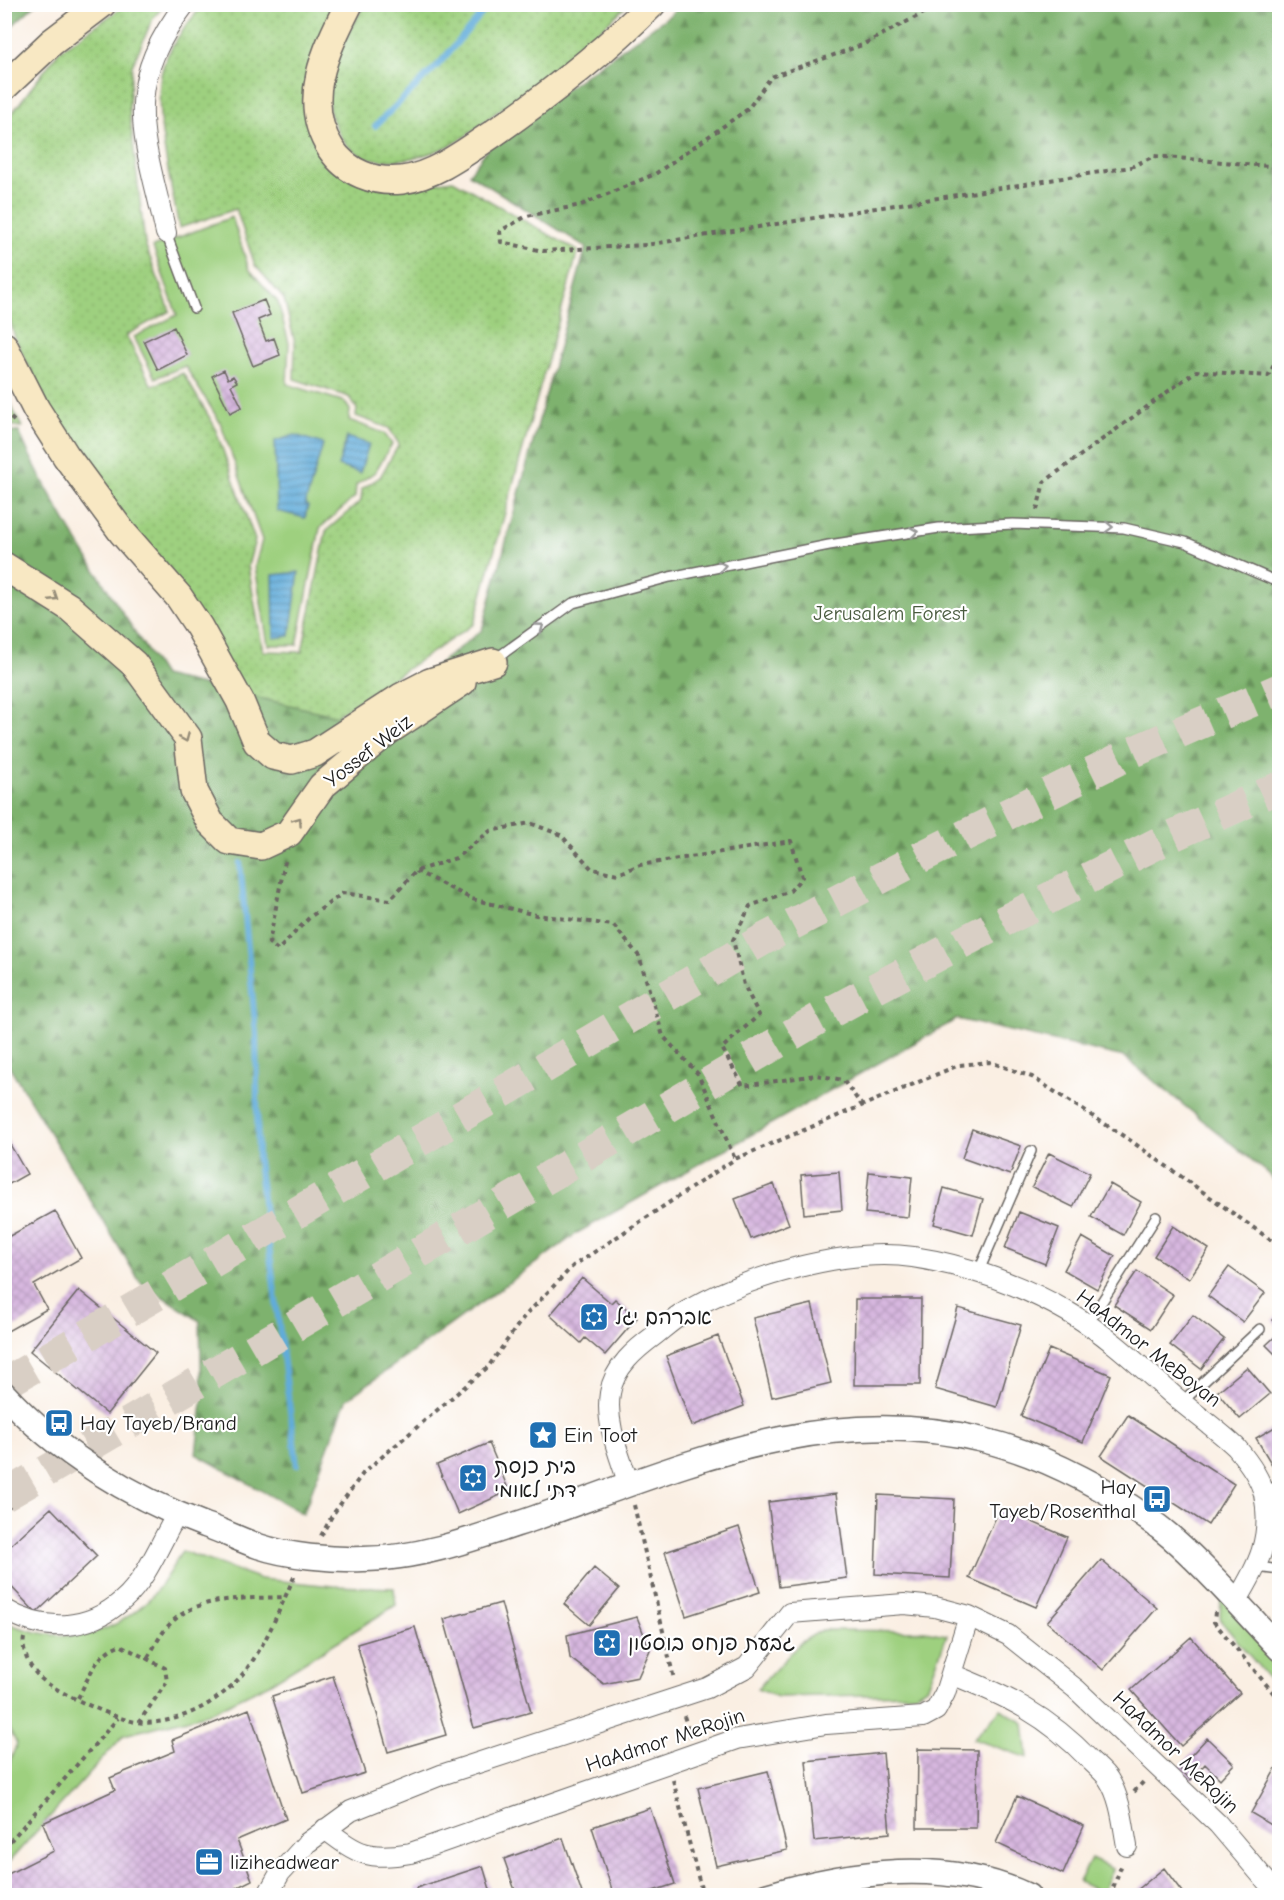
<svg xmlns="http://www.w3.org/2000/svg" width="1284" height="1900" viewBox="0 0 1284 1900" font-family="'Comic Neue','Playpen Sans Hebrew',sans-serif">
<defs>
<pattern id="grass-dots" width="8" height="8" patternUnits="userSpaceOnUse" patternTransform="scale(1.5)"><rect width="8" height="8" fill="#9ed07f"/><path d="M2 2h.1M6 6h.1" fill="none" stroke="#88b26d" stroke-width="1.8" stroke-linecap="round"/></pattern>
<pattern id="forest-firs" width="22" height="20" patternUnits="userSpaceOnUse" patternTransform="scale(1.5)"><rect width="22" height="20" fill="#7eb26e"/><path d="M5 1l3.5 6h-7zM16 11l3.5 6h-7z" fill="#66905a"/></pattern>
<pattern id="water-rules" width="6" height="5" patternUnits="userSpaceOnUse" patternTransform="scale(1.5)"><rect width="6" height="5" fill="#61acda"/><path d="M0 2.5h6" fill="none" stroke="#4f8bb0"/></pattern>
<pattern id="building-cross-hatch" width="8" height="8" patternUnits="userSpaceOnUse" patternTransform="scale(1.5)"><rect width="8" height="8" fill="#d7b7df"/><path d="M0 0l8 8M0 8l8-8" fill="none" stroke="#b89dbf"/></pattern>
</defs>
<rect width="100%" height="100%" fill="#fff"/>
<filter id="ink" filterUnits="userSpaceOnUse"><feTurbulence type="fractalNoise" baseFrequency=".0167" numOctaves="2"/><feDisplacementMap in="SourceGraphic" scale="12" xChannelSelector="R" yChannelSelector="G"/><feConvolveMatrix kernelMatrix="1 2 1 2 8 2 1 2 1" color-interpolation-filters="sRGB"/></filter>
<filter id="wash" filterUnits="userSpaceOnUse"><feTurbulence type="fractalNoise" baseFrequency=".008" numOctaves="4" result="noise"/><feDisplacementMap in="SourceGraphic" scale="24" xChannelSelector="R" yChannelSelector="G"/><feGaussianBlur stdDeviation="1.35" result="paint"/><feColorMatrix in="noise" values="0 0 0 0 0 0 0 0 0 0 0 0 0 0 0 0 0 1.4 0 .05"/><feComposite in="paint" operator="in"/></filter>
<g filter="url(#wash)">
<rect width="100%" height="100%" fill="#faefe3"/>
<path fill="url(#grass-dots)" stroke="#5d764e" stroke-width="1.5" d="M126 5H165L153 18 132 66 129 108 145 244 170 311 126 335 152 386 183 373 214 425 255 540 248 566 263 651 302 652 326 531 361 501 362 489 380 477 399 444 389 428 356 416 357 409 349 397 294 379 295 343 284 299 255 265 236 209 179 228C172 186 151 106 163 67 169 47 190 20 203 5H337L308 73 302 105 315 143 394 188 453 180 578 251 474 624 273 758 68 447 15 338 5 303 4 127 7 120 60 50Z
M364 5H628C587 42 545 76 501 109 485 120 470 135 453 144 419 160 360 176 338 132 335 125 329 114 329 107 326 71 348 34 364 5Z
M4 394H5L22 427 5 425Z"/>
<path fill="url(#forest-firs)" stroke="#4d6745" stroke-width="1.5" d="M5 4H35V5L5 32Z
M679 5H1279V1187L1269 1174 1124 1057 957 1019 579 1232 346 1400 303 1514 196 1454 202 1403 200 1321 140 1282 5 1059V431L19 432C57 518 113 596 163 676L351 719 396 697 482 630 586 247 469 174 495 139 670 15Z"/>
<path fill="#9ed07f" stroke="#5d764e" stroke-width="1.5" d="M232 217 249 269 278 302 289 343 287 384 345 402 350 410 349 420 384 433 392 444 375 472 356 485 355 497 320 528 297 645H268L255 566 262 540 220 422 185 366 155 378 134 337 177 315 153 247Z
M182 1551 261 1579 333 1586 394 1588 396 1605 269 1684 207 1714 124 1735 5 1866V1774L17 1743 5 1723 4 1622C59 1643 104 1643 148 1600 162 1587 172 1567 182 1551Z
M1221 1595 1279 1667V1691L1220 1620Z
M822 1630 925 1631 947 1635 928 1686 915 1694 778 1697 757 1689 801 1642Z
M1001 1709 1024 1723 1028 1758 973 1739Z
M1091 1859 1113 1869 1102 1893 1079 1882Z"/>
<path fill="url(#water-rules)" stroke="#3e647b" stroke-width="1.5" d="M295 435 323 444 305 505 308 506 305 518 277 511 275 441Z
M347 437 369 444 360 473 338 466Z
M299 572 290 636 274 638 273 575Z"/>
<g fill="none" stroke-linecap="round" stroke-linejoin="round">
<path stroke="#61acda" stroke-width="6" d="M375 126 439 64 490 4
M240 863 256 1034 258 1161 297 1465"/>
</g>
<g id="blocks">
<path fill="url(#building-cross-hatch)" d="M264 300 270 315 258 320 266 341 274 338 280 355 253 366 232 313Z
M174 327 187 355 158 370 144 341Z
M224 370 228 379 233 376 237 382 231 385 242 407 230 413 212 376Z
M972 1129 1021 1146 1010 1175 962 1158Z
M4 1134 27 1174 4 1187Z
M1049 1153 1090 1173 1073 1207 1032 1187Z
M839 1172 842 1210 804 1214 801 1175Z
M869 1172 912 1177 908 1217 865 1213Z
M774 1184 789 1224 751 1239 735 1199Z
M1110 1184 1141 1202 1123 1235 1091 1217Z
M944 1188 983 1199 973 1235 934 1224Z
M55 1211 81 1258 34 1285 47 1309 4 1333V1239Z
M1019 1212 1059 1228 1045 1264 1005 1248Z
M1173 1226 1209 1249 1189 1279 1154 1256Z
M1082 1237 1115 1256 1097 1289 1064 1270Z
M1229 1267 1265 1293 1243 1322 1208 1296Z
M1137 1271 1173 1295 1151 1329 1114 1305Z
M582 1278 611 1303 615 1299 637 1318 605 1355 585 1338 581 1343 550 1315Z
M79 1290 156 1353 107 1414 30 1351Z
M855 1299H921L920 1385H854Z
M812 1304 831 1383 772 1397 753 1318Z
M958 1308 1021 1325 997 1407 935 1389Z
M1280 1313V1328L1272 1320Z
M1193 1315 1224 1339 1201 1369 1170 1345Z
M1280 1332V1359L1266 1345Z
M718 1336 744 1406 692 1426 666 1356Z
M1049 1349 1111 1375 1083 1442 1021 1416Z
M1247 1367 1270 1394 1240 1419 1217 1392Z
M1128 1415 1234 1484 1208 1525 1101 1456Z
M1280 1424V1472L1277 1473 1256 1438Z
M489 1443 509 1491 458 1514 437 1465Z
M4 1486 18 1500 4 1513Z
M836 1494 847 1578 779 1587 768 1502Z
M878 1495 954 1499 950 1578 875 1574Z
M51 1508 97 1556 36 1613 4 1579V1551Z
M1000 1508 1067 1537 1036 1607 969 1578Z
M739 1527 760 1592 686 1616 665 1552Z
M1101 1560 1157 1608 1103 1670 1047 1622Z
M594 1568 619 1589 589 1625 564 1604Z
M501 1603 531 1712 474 1728 444 1619Z
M637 1617 650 1650 638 1677 604 1684 570 1658 567 1635Z
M415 1627 446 1735 388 1752 357 1644Z
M1191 1637 1240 1693 1181 1746 1131 1690Z
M333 1676 365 1773 303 1793 272 1696Z
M249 1709 286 1819 237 1840 252 1880 234 1889 236 1896H12L4 1882V1876L54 1851 43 1823 115 1790 110 1778 175 1751 172 1740Z
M1207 1738 1234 1764 1220 1779 1205 1764 1191 1780 1179 1768Z
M918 1749 977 1750 976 1828H917Z
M883 1753 890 1833 814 1841 806 1761Z
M1280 1761V1830L1251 1813Z
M768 1771 787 1850 716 1866 698 1788Z
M1017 1796 1084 1826 1063 1874 996 1843Z
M650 1808 675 1884 637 1896H614L592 1827Z
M563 1838 583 1896H517L504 1859Z
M483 1866 492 1896H418L416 1888Z
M1164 1868 1185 1896H1130Z"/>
</g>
</g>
<g filter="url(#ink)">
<use href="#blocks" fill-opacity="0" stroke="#6a6662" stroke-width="1.5"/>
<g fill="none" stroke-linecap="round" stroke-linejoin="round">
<path stroke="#d9cfc5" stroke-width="32" stroke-dasharray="32 16" stroke-linecap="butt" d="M4 1384 764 939 923 856 1133 752 1280 689
M4 1496 818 1019 980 933 1168 838 1280 787"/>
<g stroke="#6a6662" stroke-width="12">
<path id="service" d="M166 233 194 308
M494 660 573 603 670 577 829 545 939 528 1013 524 1124 528 1185 542 1280 583
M978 1273 1031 1151
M1087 1325 1156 1217
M1182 1402 1260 1329
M1264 1493 1280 1484
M1257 1567 1280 1570"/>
</g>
<g stroke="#6a6662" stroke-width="22">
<path id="minor" d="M166 233C145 137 119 91 185 4
M629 1485C620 1456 605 1424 610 1393 614 1367 636 1349 655 1335 665 1327 676 1317 687 1311 744 1277 847 1247 913 1257 966 1265 1022 1285 1068 1312 1107 1334 1141 1367 1174 1396 1194 1413 1217 1429 1236 1447 1247 1460 1260 1477 1264 1494 1273 1538 1258 1566 1236 1602
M4 1609C44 1633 88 1631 123 1600 147 1579 161 1541 177 1514
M951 1674C1007 1696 1047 1715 1090 1760 1096 1766 1105 1773 1109 1780 1121 1799 1123 1825 1127 1846
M325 1829C359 1855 368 1860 411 1853L737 1739 826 1724 923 1717 936 1710 945 1693 969 1616 1008 1635 1076 1689 1218 1824 1279 1896
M267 1896 280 1873 307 1843 351 1811 441 1775 707 1688 747 1667 790 1613 904 1604 935 1607 969 1616"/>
</g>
<g stroke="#6a6662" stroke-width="27">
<path id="tertiary" d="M4 1394C57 1452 132 1498 205 1525 223 1531 240 1540 258 1546 287 1556 332 1560 363 1559 421 1559 481 1536 535 1518 683 1466 823 1401 983 1440 1045 1455 1122 1495 1171 1537 1210 1571 1244 1611 1280 1649
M766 1896C851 1871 945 1857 1028 1896"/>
</g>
<g stroke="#6a6662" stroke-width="30">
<path id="secondary" d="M349 4C326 50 300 101 331 149 347 173 374 183 402 180 435 176 467 151 494 133 550 94 603 53 652 4
M4 87 52 42 102 4
M4 346 36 409 66 456 122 532 179 597 199 627 240 701 257 742 273 756 292 760 315 753 401 697 430 682 493 662
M4 566 69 607 134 664 188 738 194 791 210 822 229 841 261 846 289 833 322 786 388 731 462 682"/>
</g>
<path stroke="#6a6662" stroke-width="4" stroke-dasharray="4.5 4.5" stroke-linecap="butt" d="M941 4 862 45 771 77 748 109 655 174 581 205 527 216 500 231 501 242 543 251 646 245 1131 167 1154 156 1280 167
M4 412 15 422
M1037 510 1044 482 1196 371 1268 376 1280 354
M285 861 269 943 278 950 310 917 343 893 390 900 416 871 456 858 490 831 530 823 561 835 592 869 618 874 640 865 791 841 802 877 790 891 750 906 733 940 744 985 759 1015 722 1048 743 1086 816 1075 843 1080 863 1107
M416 871 472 899 536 915 613 925 639 956 663 1036 698 1074 735 1159
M634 1505 674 1679
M321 1536 333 1514 364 1472 488 1367 523 1318 573 1266 735 1159 959 1065 990 1062 1032 1077 1131 1141 1275 1243 1280 1250
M1215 1612 1214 1622 1280 1701
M24 1638C21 1653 32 1672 44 1681 61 1694 116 1719 136 1722 163 1726 197 1713 218 1697 258 1669 275 1618 295 1575
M148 1657C155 1646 162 1631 172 1622 199 1595 249 1599 285 1597
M78 1698C89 1677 97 1652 120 1645L165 1668 167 1682 139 1722
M684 1716 691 1737
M673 1780 703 1896
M1134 1792 1145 1780
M4 1848 118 1718
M1110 1896 1122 1864"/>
<use href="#service" stroke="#fff" stroke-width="9"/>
<use href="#minor" stroke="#fff" stroke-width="20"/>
<use href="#tertiary" stroke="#fff" stroke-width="24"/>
<use href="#secondary" stroke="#f8e8c3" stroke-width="27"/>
</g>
<defs><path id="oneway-chevron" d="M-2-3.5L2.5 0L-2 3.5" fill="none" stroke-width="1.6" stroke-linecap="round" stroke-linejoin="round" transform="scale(1.5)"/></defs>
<g stroke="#999">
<use href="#oneway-chevron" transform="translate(1109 527) rotate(2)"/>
<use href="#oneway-chevron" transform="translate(914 532) rotate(-8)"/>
<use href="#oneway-chevron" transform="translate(722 566) rotate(-11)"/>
<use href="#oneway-chevron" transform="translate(540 627) rotate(-36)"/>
</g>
<g stroke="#958c78">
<use href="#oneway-chevron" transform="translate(54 597) rotate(33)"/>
<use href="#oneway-chevron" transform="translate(185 738) rotate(67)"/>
<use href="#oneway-chevron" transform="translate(298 821) rotate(-55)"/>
</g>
</g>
<defs>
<g id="synagogue-square" transform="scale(1.5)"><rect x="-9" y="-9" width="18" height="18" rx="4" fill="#1f6fb2" stroke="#fff"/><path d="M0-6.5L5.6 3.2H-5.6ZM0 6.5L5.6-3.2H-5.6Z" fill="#fff"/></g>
<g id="bus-square" transform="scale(1.5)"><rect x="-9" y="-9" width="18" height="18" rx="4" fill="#1f6fb2" stroke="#fff"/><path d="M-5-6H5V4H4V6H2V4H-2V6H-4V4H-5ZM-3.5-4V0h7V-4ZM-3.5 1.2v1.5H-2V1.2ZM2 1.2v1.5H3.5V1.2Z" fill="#fff"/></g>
<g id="sight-square" transform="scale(1.5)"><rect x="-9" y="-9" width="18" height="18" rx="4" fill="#1f6fb2" stroke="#fff"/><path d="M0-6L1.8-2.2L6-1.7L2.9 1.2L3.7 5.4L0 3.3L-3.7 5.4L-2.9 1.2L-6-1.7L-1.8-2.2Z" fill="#fff"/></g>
<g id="office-square" transform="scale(1.5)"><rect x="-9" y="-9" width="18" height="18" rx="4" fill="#1f6fb2" stroke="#fff"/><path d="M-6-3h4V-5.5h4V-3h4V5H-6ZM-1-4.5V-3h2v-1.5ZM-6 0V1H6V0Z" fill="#fff"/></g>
</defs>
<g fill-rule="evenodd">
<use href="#synagogue-square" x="594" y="1317"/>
<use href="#bus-square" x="59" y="1423"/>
<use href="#sight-square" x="543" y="1435"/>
<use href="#synagogue-square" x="473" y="1478"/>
<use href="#bus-square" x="1157" y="1499"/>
<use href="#synagogue-square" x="607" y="1643"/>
<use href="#office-square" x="209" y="1862"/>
</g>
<g text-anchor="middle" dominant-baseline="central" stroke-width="4.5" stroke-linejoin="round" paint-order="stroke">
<g font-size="21" fill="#4a5b3f" stroke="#fff">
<text x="890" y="613">Jerusalem Forest</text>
</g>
<g font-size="21" fill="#1c1c1c" stroke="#fff">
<text transform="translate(368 751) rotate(-38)">Yossef Weiz</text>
<text transform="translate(1149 1348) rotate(38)">HaAdmor MeBoyan</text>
<text transform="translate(665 1740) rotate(-18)">HaAdmor MeRojin</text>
<text transform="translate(1176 1752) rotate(44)">HaAdmor MeRojin</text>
</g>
<g font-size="21" fill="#1c1c1c" stroke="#fff" text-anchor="start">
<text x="615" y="1317">אברהם יגל</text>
<text x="80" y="1423">Hay Tayeb/Brand</text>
<text x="564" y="1435">Ein Toot</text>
<text x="494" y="1466">בית כנסת<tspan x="494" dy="24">דתי לאומי</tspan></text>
<text x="1136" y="1487" text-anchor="end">Hay<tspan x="1136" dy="24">Tayeb/Rosenthal</tspan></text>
<text x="628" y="1643">גבעת פנחס בוסטון</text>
<text x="230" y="1862">liziheadwear</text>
</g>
</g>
<rect width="1284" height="1900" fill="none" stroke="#fff" stroke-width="24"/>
</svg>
